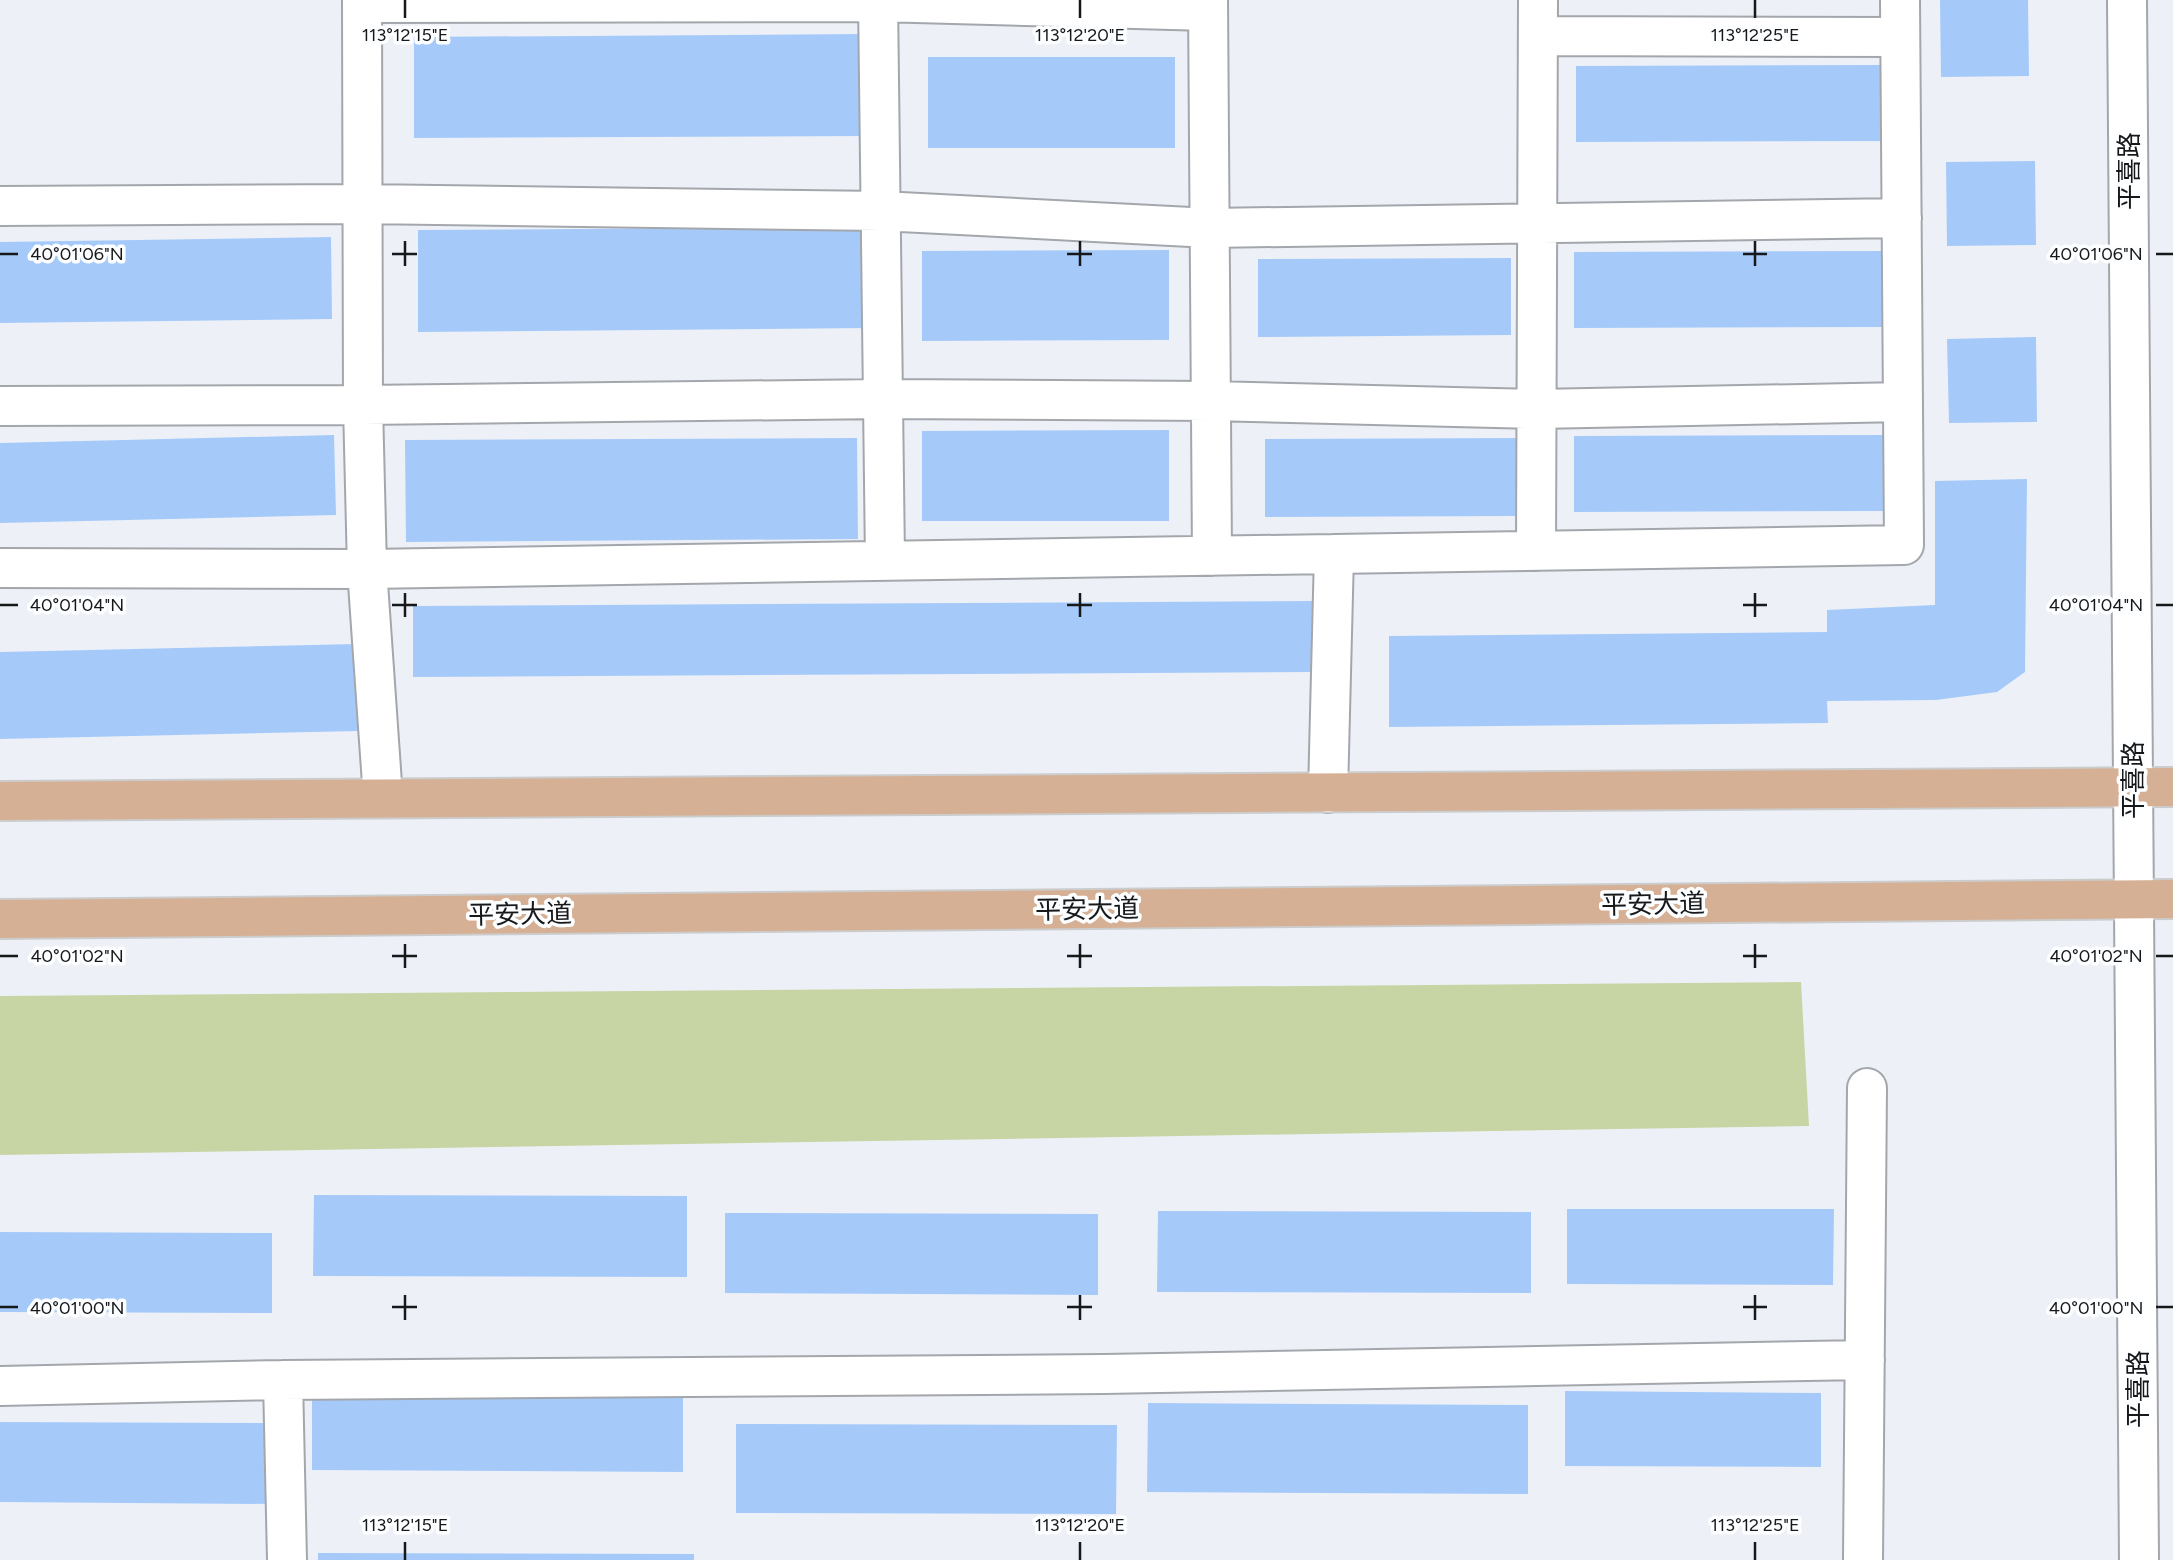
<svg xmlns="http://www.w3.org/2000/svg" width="2173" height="1560" viewBox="0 0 2173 1560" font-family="Figtree,'Noto Sans SC',sans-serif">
<rect width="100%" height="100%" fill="#edf1f7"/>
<path fill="#c7d5a4" d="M1801 982 1809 1126 0 1155V996Z"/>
<path fill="#a5cafa" d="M1940 0H2028L2029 76 1941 77Z
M866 34 867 136 414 138V37Z
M928 57H1175V148H928Z
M1887 65V141L1576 142V66Z
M2035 161 2036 245 1947 246 1946 162Z
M870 227V328L418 332V230Z
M331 237 332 319 0 323V242Z
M1169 250V340L922 341V251Z
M1886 251V327L1574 328V252Z
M1511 258V335L1258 337V259Z
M2036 337 2037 422 1949 423 1947 339Z
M1169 430V521H922V431Z
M334 435 336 515 0 523V443Z
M1886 435V511L1574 512V436Z
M857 438 858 539 406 542 405 440Z
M1517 438V516L1265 517V439Z
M2027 479 2025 672 1997 692 1936 700 1827 701 1828 723 1389 727V636L1827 632V610L1935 605V481Z
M1313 601V672L413 677V606Z
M357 644 359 731 0 739V652Z
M314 1195 687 1196V1277L313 1276Z
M1567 1209H1834L1833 1285 1567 1284Z
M1158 1211 1531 1212V1293L1157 1292Z
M725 1213 1098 1214V1295L725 1293Z
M0 1232 272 1233V1313L0 1312Z
M312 1384 683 1386V1472L312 1470Z
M1565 1391 1821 1393V1467L1565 1466Z
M1148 1403 1528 1405V1494L1147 1492Z
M0 1422 271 1423V1504L0 1502Z
M736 1424 1117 1425 1116 1514 736 1513Z
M318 1553 694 1554V1560H318Z"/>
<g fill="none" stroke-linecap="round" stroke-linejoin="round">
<g stroke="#a3a7ac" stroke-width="42">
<path id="minor" d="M362 0 363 405 367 569 383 798
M878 0 885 561
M1208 0 1212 556
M2127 0 2139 1560
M362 3 878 2 1208 11
M1538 36 1900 37
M0 206 363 204 881 211 1210 228 1902 218
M0 406 363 405 883 399 1211 401 1537 409 1903 402
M1536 551 1538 0
M0 568 367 569 1904 545 1900 0
M1328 793 1334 554
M283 1380 287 1560
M0 1386 283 1380 1104 1374 1865 1360
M1863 1560 1867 1088"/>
</g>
<g stroke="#cccccd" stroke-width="42">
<path id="major" d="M0 801 2173 787
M0 919 2173 899"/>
</g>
<use href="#minor" stroke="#fff" stroke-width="38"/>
<use href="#major" stroke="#d5b094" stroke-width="38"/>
</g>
<path fill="none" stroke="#17181a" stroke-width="2.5" d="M405 0V18M1080 0V18M1755 0V18M405 241V266M1080 241V266M1755 241V266M0 254H18M392 254H417M1067 254H1092M1743 254H1767M2156 254H2173M405 593V617M1080 593V617M1755 593V617M0 605H18M392 605H417M1067 605H1092M1743 605H1767M2156 605H2173M405 944V968M1080 944V968M1755 944V968M0 956H18M392 956H417M1067 956H1092M1743 956H1767M2156 956H2173M405 1295V1320M1080 1295V1320M1755 1295V1320M0 1307H18M392 1307H417M1067 1307H1092M1743 1307H1767M2156 1307H2173M405 1542V1560M1080 1542V1560M1755 1542V1560"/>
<g text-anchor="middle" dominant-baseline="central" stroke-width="7" stroke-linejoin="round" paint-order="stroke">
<g font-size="26" fill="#17181a" stroke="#fdfeff">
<text transform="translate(2129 171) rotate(-90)">平喜路</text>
<text transform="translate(2133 780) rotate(-90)">平喜路</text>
<text transform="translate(1653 904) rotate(-1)">平安大道</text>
<text transform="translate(1087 909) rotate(-1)">平安大道</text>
<text transform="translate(520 914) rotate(-1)">平安大道</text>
<text transform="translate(2138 1389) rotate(-90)">平喜路</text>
</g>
</g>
<g font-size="18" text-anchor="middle" fill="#17181a" stroke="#fdfeff" stroke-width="7" stroke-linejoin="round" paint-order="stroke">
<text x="405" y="41">113°12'15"E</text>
<text x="1080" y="41">113°12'20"E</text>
<text x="1755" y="41">113°12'25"E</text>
<text x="77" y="260">40°01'06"N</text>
<text x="2096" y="260">40°01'06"N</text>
<text x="77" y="611">40°01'04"N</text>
<text x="2096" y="611">40°01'04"N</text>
<text x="77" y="962">40°01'02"N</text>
<text x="2096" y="962">40°01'02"N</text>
<text x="77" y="1314">40°01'00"N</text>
<text x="2096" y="1314">40°01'00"N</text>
<text x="405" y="1531">113°12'15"E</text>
<text x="1080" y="1531">113°12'20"E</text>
<text x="1755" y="1531">113°12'25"E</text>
</g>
</svg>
